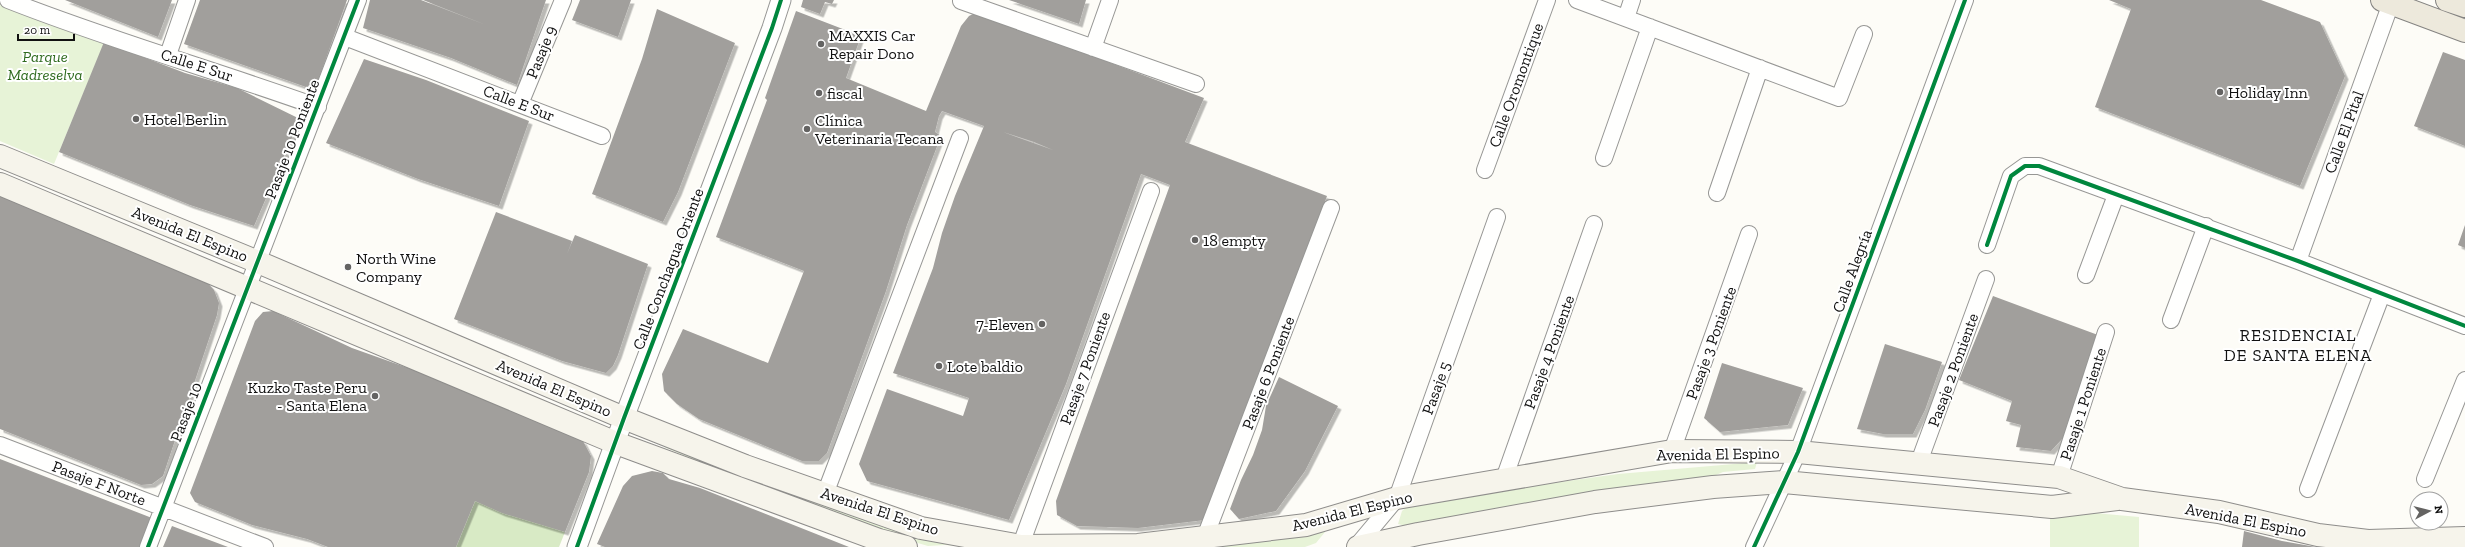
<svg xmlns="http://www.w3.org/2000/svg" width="2465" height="547" viewBox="0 0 2465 547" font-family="'Zilla Slab',serif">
<defs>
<filter id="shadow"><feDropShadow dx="3.5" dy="3.5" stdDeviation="0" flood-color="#0004"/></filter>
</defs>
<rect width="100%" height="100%" fill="#fdfcf7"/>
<path fill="#e7f3d7" d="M0 5 107 36 54 164 0 141Z
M667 441 977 547 945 545 928 546 863 527 752 484 664 447Z
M1757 462 1755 469 1723 472 1709 478 1406 526 1398 524 1402 511 1410 503 1618 474Z
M2050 509 2139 517V547H2050Z
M1319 528 1325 532 1316 543 1305 547H1182Z"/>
<path fill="#d8eac5" d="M475 501 565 532 559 547H456Z"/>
<path fill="#a19f9c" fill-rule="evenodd" filter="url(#shadow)" d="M65 0H172L158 37Z
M200 0H347L316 86 306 87 184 44Z
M370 0H421L486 25 423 0H546L517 85 451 58 363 28Z
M580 0H631L618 37 572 20Z
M803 0H834L832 4 825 2 820 14 801 7Z
M1009 0H1086L1079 24Z
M2109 0H2261L2320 22 2345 76 2300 186 2095 107 2131 9Z
M657 9 735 43 678 192 663 222 592 194 642 59Z
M796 11 861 36 846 78 926 111 961 26 969 16 973 14 1066 46 1204 98 1185 142 1327 196 1286 304 1263 371 1205 520 1138 528 1077 526 1057 515 1056 501 1170 185 1141 174 1066 384 1009 520 867 481 859 464 887 389 963 416 969 398 893 373 933 268 942 233 955 196 984 126 942 111 939 116 935 132 941 136 907 225 886 291 827 453 819 461H802L699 419 677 404 664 391 662 374 683 329 768 363 804 271 716 237 767 100 765 98ZM1003 132 1034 142 1053 150Z
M104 42 185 73 237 88 300 119 254 226 190 205 59 152Z
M2443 52 2465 60V146L2414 126Z
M364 59 426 80 529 121 499 206 418 179 326 143Z
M0 191 204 279 214 290 219 303 217 315 163 476 152 484 141 485 0 429Z
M496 212 572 241 567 254 575 235 648 264 618 355 613 366 606 373 562 361 454 319Z
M2465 225V248L2458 245Z
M1993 296 2098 335 2063 438 2051 451 2016 447 2021 425 2006 421 2012 401 1959 380Z
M273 311 352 348 453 384 583 441 591 456 589 472 565 532 502 513 475 501 456 547H328L307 539 252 525 195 502 190 493 255 321 263 312Z
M1885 344 1942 362 1925 410 1913 434H1883L1857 429Z
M1722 363 1803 388 1788 425 1720 432 1704 418Z
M1279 377 1338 406 1305 471 1276 511 1239 519 1230 509 1241 480 1253 455 1262 430 1266 406Z
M0 459 152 518 141 547H0Z
M652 471 663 473 669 479 700 488 849 547H605L597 544 623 486 632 476Z
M172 526 228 547H163Z
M2244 531 2282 541 2316 547H2242Z"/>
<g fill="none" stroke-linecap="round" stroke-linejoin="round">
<g stroke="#979795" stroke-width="18">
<path id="minor" d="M8 0C109 40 215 70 318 107
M1577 0 1839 98 1864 34
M961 1 1196 84
M1626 18 1632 0
M345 37 602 136
M1093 48 1110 0
M168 55 187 0
M520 104 563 0
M1604 158 1650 27
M1485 170 1547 0
M1717 193 1760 68
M1987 245 2011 176 2025 166H2039L2298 261 2465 326
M2298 261 2391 3
M2086 275 2116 195
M2171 320 2206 226
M0 445 265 547
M1672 451 1749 234
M1919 462 1986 279
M2059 477 2106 332
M1504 479 1594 224
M2425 479 2465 380
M2308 489 2382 294
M825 494 960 138
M1205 537 1331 208
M148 547 358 0
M1020 547 1151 191
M1356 547 1397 498 1497 217
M1754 547 1798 452 1965 0"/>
</g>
<g stroke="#979795" stroke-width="21">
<path id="tertiary" d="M577 547 624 418 772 28 781 0"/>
</g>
<g stroke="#8e8d8b" stroke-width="24">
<path id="secondary" d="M0 156 258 262 624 418 745 466 921 528 1021 546 1138 545 1306 525 1397 498 1672 451 1798 452 2059 477 2122 499 2219 512 2318 535 2368 541 2465 538
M0 184 616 443 879 540 906 547
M1358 547 1418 534 1595 502 1713 487 1784 482 2052 507 2117 499"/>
</g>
<g stroke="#858482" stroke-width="24">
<path id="primary" d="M2382 0 2465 31
M2447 0 2465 6"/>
</g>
<use href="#minor" stroke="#fffffe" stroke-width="16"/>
<use href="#tertiary" stroke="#fffffe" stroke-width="19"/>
<use href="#secondary" stroke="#f6f4eb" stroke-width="22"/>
<use href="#primary" stroke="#ede9dc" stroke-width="22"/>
<g stroke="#fff" stroke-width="6">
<path id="cycleway" d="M1987 245 2011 176 2025 166H2039L2298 261 2465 326
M148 547 358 0
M577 547 624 418 772 28 781 0
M1754 547 1798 452 1965 0"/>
</g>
<use href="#cycleway" stroke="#00873e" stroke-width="4"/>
</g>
<g fill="#646362" stroke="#fff" stroke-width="1.5">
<circle cx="821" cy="44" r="4"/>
<circle cx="2220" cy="92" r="4"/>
<circle cx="819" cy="93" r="4"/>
<circle cx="136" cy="119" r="4"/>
<circle cx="807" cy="129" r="4"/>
<circle cx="1195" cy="240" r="4"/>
<circle cx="348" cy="267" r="4"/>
<circle cx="1042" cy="324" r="4"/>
<circle cx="939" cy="366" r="4"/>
<circle cx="375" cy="396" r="4"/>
</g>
<g text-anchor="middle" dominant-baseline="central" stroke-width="4" stroke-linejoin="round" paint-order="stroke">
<g font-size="16" fill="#111" stroke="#fff" text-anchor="start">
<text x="829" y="35">MAXXIS Car<tspan x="829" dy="18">Repair Dono</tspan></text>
<text x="2228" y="92">Holiday Inn</text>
<text x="827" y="93">fiscal</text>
<text x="144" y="119">Hotel Berlin</text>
<text x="815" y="120">Clínica<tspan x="815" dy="18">Veterinaria Tecana</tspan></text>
<text x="1203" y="240">18 empty</text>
<text x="356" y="258">North Wine<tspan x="356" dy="18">Company</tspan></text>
<text x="1034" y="324" text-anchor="end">7-Eleven</text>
<text x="947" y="366">Lote baldio</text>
<text x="367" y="387" text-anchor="end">Kuzko Taste Peru<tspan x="367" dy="18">- Santa Elena</tspan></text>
</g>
<g font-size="16" fill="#111" stroke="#fff">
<text transform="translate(541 52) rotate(-68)">Pasaje 9</text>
<text transform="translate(197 65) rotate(18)">Calle E Sur</text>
<text transform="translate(1516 85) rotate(-70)">Calle Oromontique</text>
<text transform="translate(519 103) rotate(21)">Calle E Sur</text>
<text transform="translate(2344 132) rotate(-70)">Calle El Pital</text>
<text transform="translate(292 139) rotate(-69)">Pasaje 10 Poniente</text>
<text transform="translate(190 234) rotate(22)">Avenida El Espino</text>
<text transform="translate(668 269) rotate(-69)">Calle Conchagua Oriente</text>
<text transform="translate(1852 271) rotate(-70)">Calle Alegría</text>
<text transform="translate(1711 343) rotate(-70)">Pasaje 3 Poniente</text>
<text transform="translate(1549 352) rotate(-70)">Pasaje 4 Poniente</text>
<text transform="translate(1085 368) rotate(-70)">Pasaje 7 Poniente</text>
<text transform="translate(1953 370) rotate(-70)">Pasaje 2 Poniente</text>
<text transform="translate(1268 373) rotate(-69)">Pasaje 6 Poniente</text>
<text transform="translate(554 388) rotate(23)">Avenida El Espino</text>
<text transform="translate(1436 388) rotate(-70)">Pasaje 5</text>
<text transform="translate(2083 404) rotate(-72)">Pasaje 1 Poniente</text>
<text transform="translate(186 412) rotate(-69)">Pasaje 10</text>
<text transform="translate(1718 454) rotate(-1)">Avenida El Espino</text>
<text transform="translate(99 483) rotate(21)">Pasaje F Norte</text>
<text transform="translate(880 511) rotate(18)">Avenida El Espino</text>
<text transform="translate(1352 511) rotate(-14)">Avenida El Espino</text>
<text transform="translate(2246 520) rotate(11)">Avenida El Espino</text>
</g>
<g font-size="16" font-style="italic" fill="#2f6b1f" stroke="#fff">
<text x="45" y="56">Parque<tspan x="45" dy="18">Madreselva</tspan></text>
</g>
<g font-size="17" letter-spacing="1" fill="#111" stroke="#fff">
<text x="2298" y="335">RESIDENCIAL<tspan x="2298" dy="20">DE SANTA ELENA</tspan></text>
</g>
</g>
<g transform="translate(2429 511) rotate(83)"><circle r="19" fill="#ffffff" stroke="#a0a0a0"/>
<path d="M0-3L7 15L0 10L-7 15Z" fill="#646362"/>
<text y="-6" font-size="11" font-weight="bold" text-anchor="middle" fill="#111111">N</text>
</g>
<path d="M18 34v6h56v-6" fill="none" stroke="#111111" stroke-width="2"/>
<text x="24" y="34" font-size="12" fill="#111111" stroke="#ffffff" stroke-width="3" paint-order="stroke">20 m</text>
</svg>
